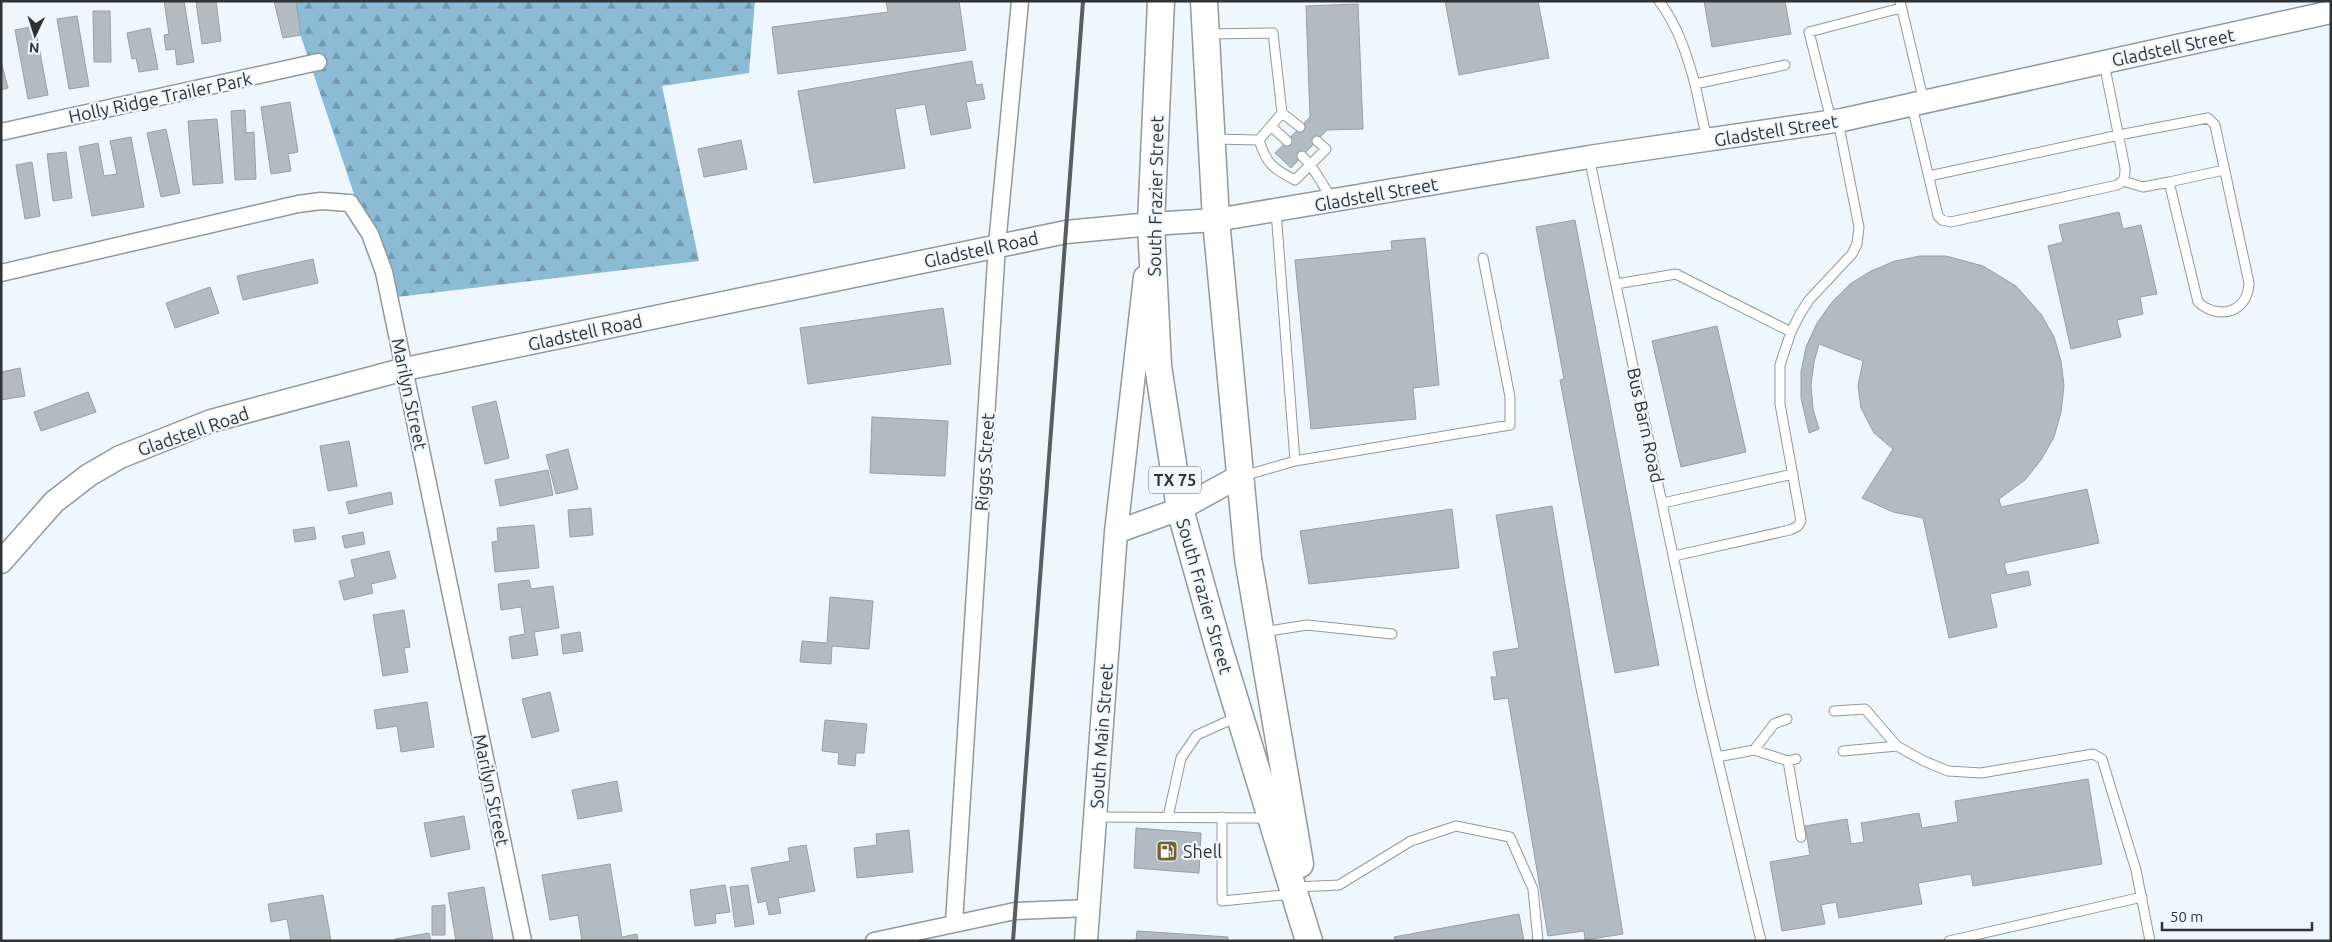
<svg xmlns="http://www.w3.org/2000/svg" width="2332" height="942" viewBox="0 0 2332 942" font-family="Ubuntu,sans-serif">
<defs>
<pattern id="forest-firs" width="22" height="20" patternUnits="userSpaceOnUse" patternTransform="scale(1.25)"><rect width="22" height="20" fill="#8cbbd6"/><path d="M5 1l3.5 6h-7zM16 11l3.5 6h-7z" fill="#7399ae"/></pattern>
</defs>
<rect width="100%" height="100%" fill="#eef7fd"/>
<path fill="url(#forest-firs)" d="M289 1H755L749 73 662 86 699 261 389 298Z"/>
<path fill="#b2bbc1" stroke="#98a0a6" d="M164 1H184L194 62 177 65 175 49 166 50 164 35 169 34Z
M216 1 221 41 202 44 196 2Z
M274 1H296L301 35 283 38Z
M886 1H959L966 50 778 74 772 27 888 12Z
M1445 1H1538L1549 58 1459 75Z
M1704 1H1785L1791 34 1712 47Z
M1358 4 1363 129 1327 130 1291 168 1275 153 1310 117 1306 6Z
M93 11H110L111 62H94Z
M77 16 89 86 69 89 57 19Z
M35 26 48 95 28 99 15 30Z
M150 28 158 69 139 72 136 58 132 59 127 33Z
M1 61 8 88 1 90Z
M972 61 976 85 982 84 985 99 966 102 971 128 931 135 925 104 895 109 905 168 814 183 798 91Z
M290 102 298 152 288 154 291 171 271 174 261 107Z
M245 110 246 133 254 132 256 179 235 180 231 111Z
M217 119 223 183 193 185 188 121Z
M166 129 180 193 161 197 147 133Z
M131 137 144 207 92 216 79 147 98 143 104 176 117 174 110 141Z
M741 140 747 169 704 177 698 149Z
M66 152 72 198 53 201 47 154Z
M32 162 40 216 25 219 16 165Z
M2119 212 2123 229 2141 225 2157 294 2140 297 2143 314 2117 320 2121 337 2071 349 2048 246 2063 242 2059 225Z
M1575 220 1659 665 1615 673 1560 380 1564 379 1536 227Z
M1425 238 1439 385 1413 388 1416 419 1311 429 1295 260 1392 250 1391 241Z
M1920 256H1946L1983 266 2016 286 2041 314 2054 337 2061 361 2064 386 2061 412 2054 437 2041 460 2025 480 1999 499 2001 507 2087 489 2099 543 2004 563 2007 575 2028 571 2031 585 1990 594 1997 627 1949 638 1923 518 1893 512 1862 498 1893 449 1874 433 1861 408 1858 386 1863 361 1819 344 1814 362 1811 385 1813 409 1819 429 1809 433 1801 398V372L1806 347 1817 323 1832 302 1850 284 1871 271 1895 261Z
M313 259 318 283 243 300 237 276Z
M210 287 219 313 175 328 166 303Z
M943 308 951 364 808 384 800 328Z
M1717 326 1746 452 1681 467 1652 341Z
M20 368 25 396 1 400V372Z
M88 392 96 412 41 431 34 412Z
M496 401 509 458 485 464 472 407Z
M872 417 948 421 945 476 870 473Z
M349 441 357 486 328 491 320 446Z
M568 449 578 489 556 494 546 455Z
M548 470 553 495 500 506 495 480Z
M391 492 393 504 349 514 346 502Z
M1552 506 1623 934 1585 940 1584 931 1548 936 1508 698 1494 700 1491 677H1497L1493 652 1519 648 1496 515Z
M591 508 593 535 570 537 568 510Z
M1452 509 1459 568 1309 584 1300 531Z
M534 525 539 568 495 572 492 542 498 541 497 528Z
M314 527 316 539 295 542 293 530Z
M363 532 365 544 345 548 342 536Z
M389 551 396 578 371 584 373 593 344 600 339 581 355 577 351 560Z
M529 580 531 589 553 586 559 628 534 632 538 655 512 659 509 637 525 634 521 607 501 610 498 584Z
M830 597 873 601 869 649 832 646 831 664 800 662 802 641 827 643Z
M404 610 410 647 404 648 408 672 383 676 373 615Z
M580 632 583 651 563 654 561 635Z
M550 692 559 731 532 738 522 699Z
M427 702 434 747 401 752 397 726 377 729 374 710Z
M825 720 867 724 864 753H856L855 766 838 764 839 753 822 751Z
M2088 779 2102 864 1973 886 1971 874 1918 883 1922 904 1839 918 1836 902 1821 905 1825 924 1782 931 1770 862 1810 855 1805 826 1847 819 1851 844 1864 842 1861 823 1919 813 1922 828 1958 822 1955 801Z
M617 781 622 811 578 819 572 790Z
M464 816 470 849 431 857 424 823Z
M1136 828 1201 833 1199 873 1134 868Z
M909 830 913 872 857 878 854 848 877 845 876 834Z
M806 845 815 891 778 898 781 913 769 915 766 901 758 903 751 868 790 861 788 848Z
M610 864 622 937 637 934 638 941H582L578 915 550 920 542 875Z
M725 885 730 912 715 914 716 923 695 926 690 890Z
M748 885 754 924 735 927 730 887Z
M484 887 493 940 456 941 448 893Z
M323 895 331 941H291L287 919 271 922 268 904Z
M445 905V935H432V906Z
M1519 914 1524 941H1395L1394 937Z
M1137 931 1228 937V941H1136Z
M429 933 431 941H395V939Z"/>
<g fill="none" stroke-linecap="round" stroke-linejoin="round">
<g stroke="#91999e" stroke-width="11">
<path id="lane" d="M1659 1C1678 26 1687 55 1695 84
M1900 1 1924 102
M1208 34 1273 33 1282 113 1259 140 1214 139
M1912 106 1938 216 1942 220 1951 222 2117 185C2125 182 2125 175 2125 168L2104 63
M1282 113 1300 127
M1831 120 1809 32 1901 8
M1271 126 1287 141
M1259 140C1266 163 1273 169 1295 180L1326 149 1317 141
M1707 140 1695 84 1785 65
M1302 156 1310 164 1332 199
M1589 157 1702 693 1761 941
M1929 176 2119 135 2208 118 2215 125 2249 283C2248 312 2219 321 2198 302L2169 182 2143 187 2123 181
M2169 182 2224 170
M1616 284 1676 274 1791 332
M1295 461 1510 425V397L1483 258
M1243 476 1295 461 1276 211
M1663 503 1793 474
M1674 556 1790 530 1798 526 1801 521 1780 404V365L1791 332 1800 314 1809 300 1852 254 1857 244 1859 227 1838 121
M1263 632 1307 625 1392 634
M1834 711 1865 709 1897 746 1924 761 1948 771 1981 773 2093 754 2102 759 2136 870 2150 941
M1754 750 1788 761 1796 759
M1843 751 1897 746
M1717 757 1754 750 1774 724 1787 719
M1788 761 1801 837
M1096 817 1268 818
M1168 817 1181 758 1197 735 1237 717
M1222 817V901L1293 894
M1296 887 1339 885 1411 841 1456 826 1510 837 1533 889 1538 941
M1949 941 2142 897"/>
</g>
<g stroke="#91999e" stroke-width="19">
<path id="street" d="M1 132 318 62
M1 273 298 204 321 201 350 203 370 234 384 272 523 941
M954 923 997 245 1020 1
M874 941 1015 911 1089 908"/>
</g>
<g stroke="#91999e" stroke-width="25">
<path id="secondary" d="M1116 532 1145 277
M1 562 54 502 89 475 120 457 211 421 405 369 1066 232 1151 224 1216 220 1589 157 1842 120 2331 12
M1086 941 1116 532 1180 509 1240 476"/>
</g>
<g stroke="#91999e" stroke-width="29">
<path id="primary" d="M1161 1 1151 224 1158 366 1180 509 1218 645 1309 941
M1204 1 1216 220 1248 558 1300 864"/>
</g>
<use href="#lane" stroke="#fff" stroke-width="9"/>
<use href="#street" stroke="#fff" stroke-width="16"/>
<use href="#secondary" stroke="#fff" stroke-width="22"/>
<use href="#primary" stroke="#fff" stroke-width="26"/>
<path stroke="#585d60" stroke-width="4" d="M1013 941 1083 1"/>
</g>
<defs>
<g id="fuel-square" transform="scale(1.125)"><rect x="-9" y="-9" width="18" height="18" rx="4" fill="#786232" stroke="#eef7fd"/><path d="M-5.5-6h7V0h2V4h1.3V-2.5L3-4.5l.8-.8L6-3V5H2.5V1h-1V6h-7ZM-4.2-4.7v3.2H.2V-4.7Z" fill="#fff"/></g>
</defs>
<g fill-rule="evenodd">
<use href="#fuel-square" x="1167" y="851"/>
</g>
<g text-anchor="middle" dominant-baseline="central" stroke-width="4.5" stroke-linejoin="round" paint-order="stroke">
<rect fill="#eef7fd" stroke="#696e71" stroke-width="1" x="1149" y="466.5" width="52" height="27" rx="4"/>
<g font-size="16" font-weight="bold" fill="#303335">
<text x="1175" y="480">TX 75</text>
</g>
<g font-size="18" fill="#303335" stroke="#eef7fd">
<text transform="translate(2173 47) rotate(-12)">Gladstell Street</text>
<text transform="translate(160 97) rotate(-12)">Holly Ridge Trailer Park</text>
<text transform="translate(1776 130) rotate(-9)">Gladstell Street</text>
<text transform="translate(1376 194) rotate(-10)">Gladstell Street</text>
<text transform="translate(1155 196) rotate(-89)">South Frazier Street</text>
<text transform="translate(981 249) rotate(-12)">Gladstell Road</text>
<text transform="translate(585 332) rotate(-12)">Gladstell Road</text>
<text transform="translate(410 394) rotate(78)">Marilyn Street</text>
<text transform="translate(1646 425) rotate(78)">Bus Barn Road</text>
<text transform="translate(193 431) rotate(-19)">Gladstell Road</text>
<text transform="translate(984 462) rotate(-86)">Riggs Street</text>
<text transform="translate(1205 596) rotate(74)">South Frazier Street</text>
<text transform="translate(1101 736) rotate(-86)">South Main Street</text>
<text transform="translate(492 790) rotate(78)">Marilyn Street</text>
</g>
<g font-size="18" fill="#303335" stroke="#eef7fd" text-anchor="start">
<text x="1183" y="851">Shell</text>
</g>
</g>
<rect width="2332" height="942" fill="none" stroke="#303335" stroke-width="5"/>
<g transform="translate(35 35) rotate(184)" stroke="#eef7fd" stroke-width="4" paint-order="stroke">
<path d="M0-4L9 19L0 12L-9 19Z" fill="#303335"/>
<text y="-8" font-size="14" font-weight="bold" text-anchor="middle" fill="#303335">N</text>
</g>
<path d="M2162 922v8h150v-8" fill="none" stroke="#303335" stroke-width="2.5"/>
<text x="2170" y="922" font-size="15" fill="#303335" stroke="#eef7fd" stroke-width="4" paint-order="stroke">50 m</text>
</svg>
